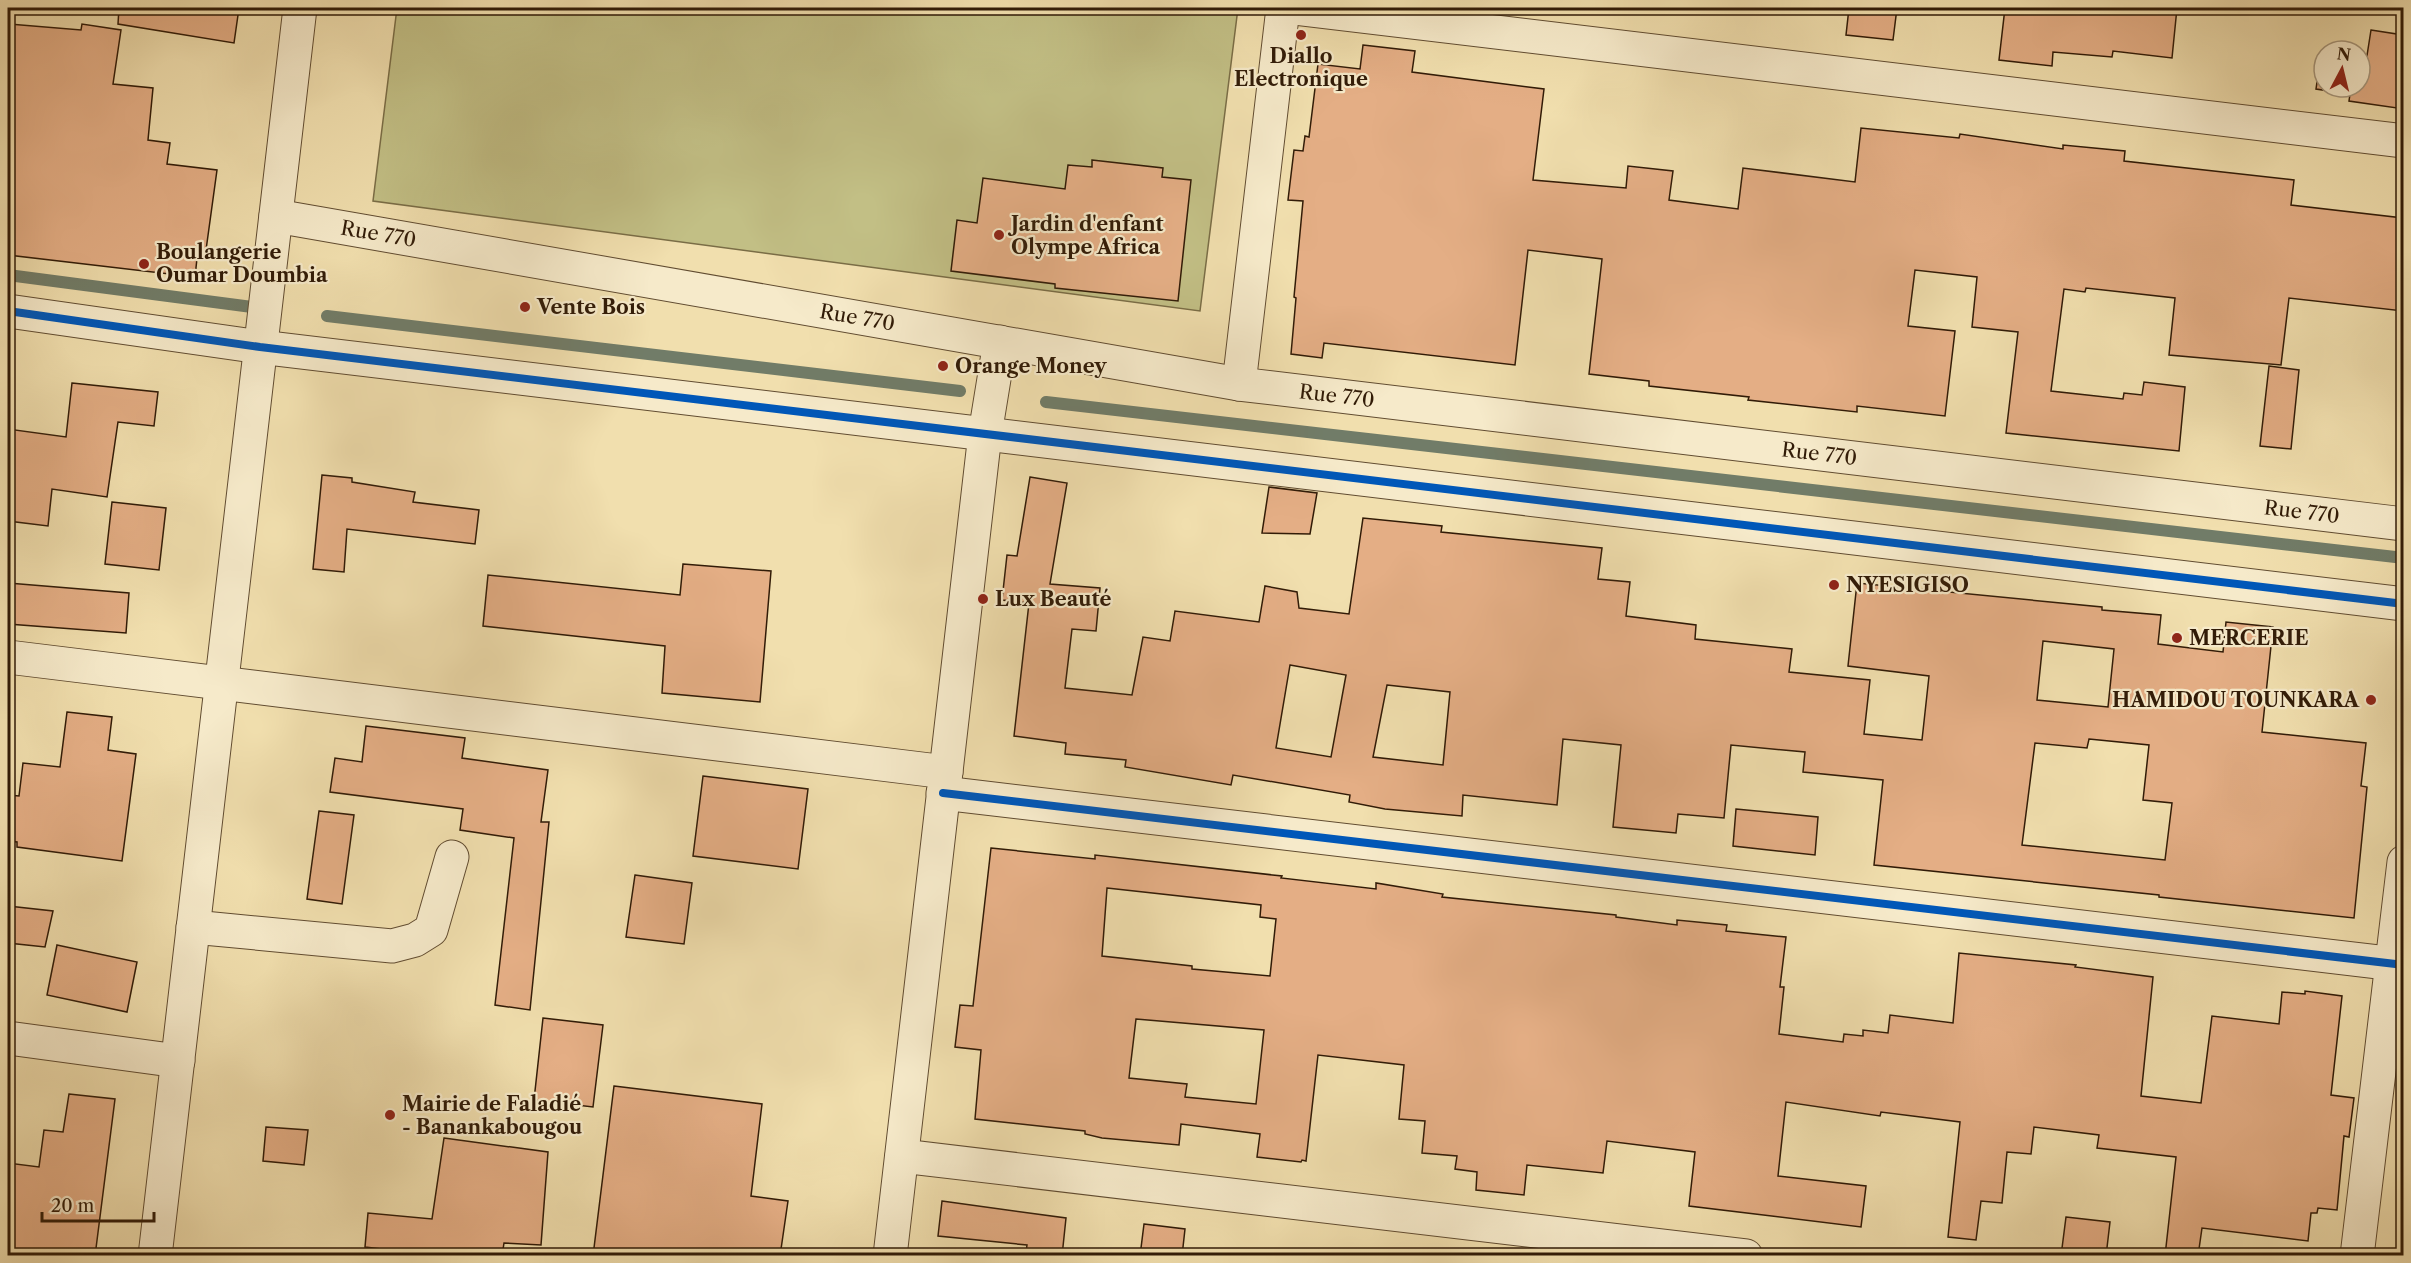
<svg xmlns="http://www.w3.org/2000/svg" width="2411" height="1263" viewBox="0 0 2411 1263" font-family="'Libre Caslon Text',serif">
<rect width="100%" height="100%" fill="#f1dfae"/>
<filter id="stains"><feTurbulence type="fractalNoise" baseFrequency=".00333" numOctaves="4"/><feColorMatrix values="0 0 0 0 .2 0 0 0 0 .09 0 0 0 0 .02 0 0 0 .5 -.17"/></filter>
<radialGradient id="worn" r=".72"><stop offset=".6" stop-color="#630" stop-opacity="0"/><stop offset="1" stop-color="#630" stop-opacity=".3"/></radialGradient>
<path fill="#c2bf85" stroke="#7a6d46" stroke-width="1.5" d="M397 8H1238L1200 311 373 201Z"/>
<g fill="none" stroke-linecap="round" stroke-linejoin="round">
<path stroke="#717c68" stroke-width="12" d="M8 275 252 307
M327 316 960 391
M1046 402 2404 558"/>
</g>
<path fill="#e4ae85" stroke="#311b07" stroke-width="1.5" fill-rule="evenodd" d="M119 8H239L234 43 118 24Z
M1849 8H1897L1893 40 1846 35Z
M2005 8H2177L2172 58 2113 51 2112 57 2053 52 2052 66 1999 60Z
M9 24 81 30 82 24 121 30 113 84 153 88 148 140 170 143 167 164 217 170 206 250 198 249 195 277 8 255Z
M2371 30 2403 35V65L2397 108 2349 101 2350 94 2316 89 2321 54 2324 55V87H2360V61L2366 62Z
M1363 45 1415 51 1412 72 1544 89 1533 180 1626 188 1628 166 1673 171 1669 200 1738 209 1743 168 1855 182 1861 128 1959 138 1960 134 2063 149V145L2125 151 2124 161 2294 180 2291 205 2403 218V311L2289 298 2281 365 2169 355 2175 298 2086 288 2085 292 2064 289 2051 391 2123 399 2124 393 2142 395 2144 382 2185 387 2179 451 2006 433 2018 332 1972 327 1977 277 1915 270 1908 326 1955 331 1945 416 1857 406V412L1748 400 1749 397 1649 386V381L1589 374 1602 259 1528 250 1515 365 1324 343 1322 358 1291 354 1296 298 1294 297 1303 201 1288 200 1294 150 1303 151 1305 136 1309 137 1318 64 1360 69Z
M1092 160 1163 168 1162 177 1191 180 1178 301 1055 288V284L951 271 957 220 977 223 983 178 1065 189 1068 165 1092 167Z
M2269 366 2299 370 2291 449 2260 446Z
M72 383 158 392 154 426 118 422 107 497 52 489 48 526 8 521V429L66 437Z
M322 475 352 478V482L415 492 413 502 479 510 475 544 347 529 344 572 313 569Z
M1030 477 1067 483 1050 584 1100 588 1096 631 1072 629 1065 688 1132 695 1143 637 1170 641 1175 611 1259 622 1265 586 1297 592 1299 608 1349 614 1363 518 1442 526 1441 532 1602 548 1598 579 1630 582 1626 616 1696 625 1695 639 1792 649 1789 672 1870 680 1864 734 1922 740 1929 676 1848 666 1857 583 2102 607V610L2161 615 2158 644 2223 652 2226 622 2273 627 2262 732 2366 743 2361 786 2367 787 2354 918 2159 897V895L1874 865 1883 780 1803 772 1805 752 1731 745 1724 818 1678 814 1676 833 1613 827 1621 745 1563 739 1557 805 1463 795 1462 816 1385 809 1349 802 1350 795 1233 775 1231 785 1125 767 1126 760 1065 754 1066 743 1014 736 1029 603 1002 600 1007 555 1017 556ZM2043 641 2114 649 2108 707 2037 700ZM1290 665 1346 675 1331 757 1276 748ZM1387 685 1450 692 1443 765 1373 757ZM2089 739 2149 745 2143 800 2172 803 2165 860 2022 845 2035 743 2087 748Z
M1269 487 1317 493 1310 534 1262 533Z
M112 502 166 508 159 570 105 564Z
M683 564 771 571 760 702 662 693 665 646 483 626 488 575 680 595Z
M8 583 129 593 126 633 8 624Z
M67 712 112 717 108 750 136 754 122 861 17 847V842L8 841V795L19 796 23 763 60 767Z
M366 726 465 738 462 758 548 770 541 822H549L530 1010 495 1005 514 838 460 830 463 809 330 792 335 758 362 762Z
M703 776 808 789 798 869 693 856Z
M1736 809 1818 817 1815 855 1733 846Z
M319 811 354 815 342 904 307 899Z
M991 848 1095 859V855L1282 876 1281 878 1376 889V883L1443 894 1442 897 1616 915V917L1677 925V920L1727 925 1726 931 1786 937 1780 987H1784L1779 1034 1843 1042 1844 1034 1863 1036V1030L1888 1033 1890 1015 1953 1023 1959 953 2076 965 2075 967 2153 977 2141 1096 2201 1103 2212 1016 2279 1024 2282 992 2305 994V991L2342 996 2331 1095 2354 1098 2349 1137 2344 1136 2337 1210 2318 1208 2317 1213H2311L2308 1241 2202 1228 2198 1256H2165L2176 1157 2097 1148 2099 1135 2034 1127 2031 1154 2007 1152 2002 1203 1981 1201 1976 1240 1948 1237 1960 1122 1881 1112 1880 1116 1786 1102 1778 1176 1866 1186 1861 1227 1689 1206 1695 1152 1607 1141 1603 1173 1527 1165 1524 1195 1476 1190 1477 1172 1455 1169 1457 1156 1422 1153 1425 1121 1399 1119 1404 1065 1318 1055 1306 1161 1302 1160 1301 1162 1257 1157 1260 1134 1181 1124 1179 1145 1102 1138 1085 1134V1131L975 1119 981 1050 955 1047 960 1005 973 1006ZM1107 888 1261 905 1260 917 1276 919 1270 976 1192 969V966L1102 956ZM1136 1019 1264 1030 1256 1104 1185 1097 1187 1084 1129 1078Z
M635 875 692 883 684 944 626 937Z
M8 906 53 911 45 947 8 943Z
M57 945 137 962 127 1012 47 995Z
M543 1018 603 1025 593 1107 534 1100Z
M614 1086 762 1104 751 1196 788 1201 780 1256H593Z
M69 1094 115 1099 95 1256H8V1163L39 1167 44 1130 63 1132Z
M266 1127 308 1130 304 1165 263 1161Z
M444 1138 548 1152 541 1245 504 1243 502 1256H439L365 1247 368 1213 432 1219Z
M942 1201 1066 1218 1062 1256 1026 1252 1027 1245 938 1236Z
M2066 1217 2110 1222 2106 1256H2061Z
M1144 1224 1185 1229 1182 1256H1140Z"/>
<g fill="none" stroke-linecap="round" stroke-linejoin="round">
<g stroke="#614c31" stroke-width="35">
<g id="minor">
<path d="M1295 8 2404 141"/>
<path id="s1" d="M276 216 1239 384 2404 524"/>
<path d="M8 311 260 347 2404 604"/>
<path d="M1239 384 1283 8"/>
<path d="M8 657 946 772"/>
<path d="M943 793 2404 965"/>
<path d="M193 927 392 946 415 940 431 930 452 857"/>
<path d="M8 1038 178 1061"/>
<path d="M902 1156 1746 1256"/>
<path d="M155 1256 300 8"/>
<path d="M890 1256 985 434 1000 342"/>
<path d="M2357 1256 2404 862"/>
</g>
</g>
<use href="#minor" stroke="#f6eaca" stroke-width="33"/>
<g stroke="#f6eaca" stroke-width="11">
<path id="cycleway" d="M8 311 260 347 2404 604
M943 793 2404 965"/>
</g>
<use href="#cycleway" stroke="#0057b8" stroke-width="8"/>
</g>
<g fill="#8f2418" stroke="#f6eaca" stroke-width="2">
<circle cx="1301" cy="35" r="6"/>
<circle cx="999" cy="235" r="6"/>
<circle cx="144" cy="264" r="6"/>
<circle cx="525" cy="307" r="6"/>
<circle cx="943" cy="366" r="6"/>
<circle cx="1834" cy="585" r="6"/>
<circle cx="983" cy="599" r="6"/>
<circle cx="2177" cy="638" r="6"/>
<circle cx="2371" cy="700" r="6"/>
<circle cx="390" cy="1115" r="6"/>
</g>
<g text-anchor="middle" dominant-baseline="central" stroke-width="4.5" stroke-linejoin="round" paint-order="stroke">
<g font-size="20" font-weight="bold" fill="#311b07" stroke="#f6eaca" text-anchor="start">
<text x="1301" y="56" text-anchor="middle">Diallo<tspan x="1301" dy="23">Electronique</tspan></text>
<text x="1011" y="224">Jardin d'enfant<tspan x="1011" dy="23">Olympe Africa</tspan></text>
<text x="156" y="252">Boulangerie<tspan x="156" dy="23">Oumar Doumbia</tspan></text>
<text x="537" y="307">Vente Bois</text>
<text x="955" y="366">Orange Money</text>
<text x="1846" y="585">NYESIGISO</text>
<text x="995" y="599">Lux Beauté</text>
<text x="2189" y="638">MERCERIE</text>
<text x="2359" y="700" text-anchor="end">HAMIDOU TOUNKARA</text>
<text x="402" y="1104">Mairie de Faladié<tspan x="402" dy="23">- Banankabougou</tspan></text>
</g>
<g font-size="20" fill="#311b07" stroke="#f6eaca">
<text stroke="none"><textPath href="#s1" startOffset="104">Rue 770</textPath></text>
<text stroke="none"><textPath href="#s1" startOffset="590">Rue 770</textPath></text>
<text stroke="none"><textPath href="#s1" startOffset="1076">Rue 770</textPath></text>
<text stroke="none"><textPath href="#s1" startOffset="1562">Rue 770</textPath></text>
<text stroke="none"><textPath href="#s1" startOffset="2048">Rue 770</textPath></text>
</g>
</g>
<rect width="2411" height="1263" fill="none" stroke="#f1dfae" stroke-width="30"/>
<rect x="9" y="9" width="2393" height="1245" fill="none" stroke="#311b07" stroke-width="3"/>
<rect x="15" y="15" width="2381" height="1233" fill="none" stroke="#311b07" stroke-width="1.5"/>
<g transform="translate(2342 69) rotate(7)"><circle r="28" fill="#f6eaca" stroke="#a7977c" stroke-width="1.5"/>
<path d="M0-4.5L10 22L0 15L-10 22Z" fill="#8f2418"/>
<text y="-9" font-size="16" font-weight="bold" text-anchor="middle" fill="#311b07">N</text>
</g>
<path d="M42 1212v9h112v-9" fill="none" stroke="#311b07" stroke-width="3"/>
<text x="51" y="1212" font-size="18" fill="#311b07" stroke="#f6eaca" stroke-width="4.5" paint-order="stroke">20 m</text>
<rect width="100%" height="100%" filter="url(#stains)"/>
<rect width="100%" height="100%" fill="url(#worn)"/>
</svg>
